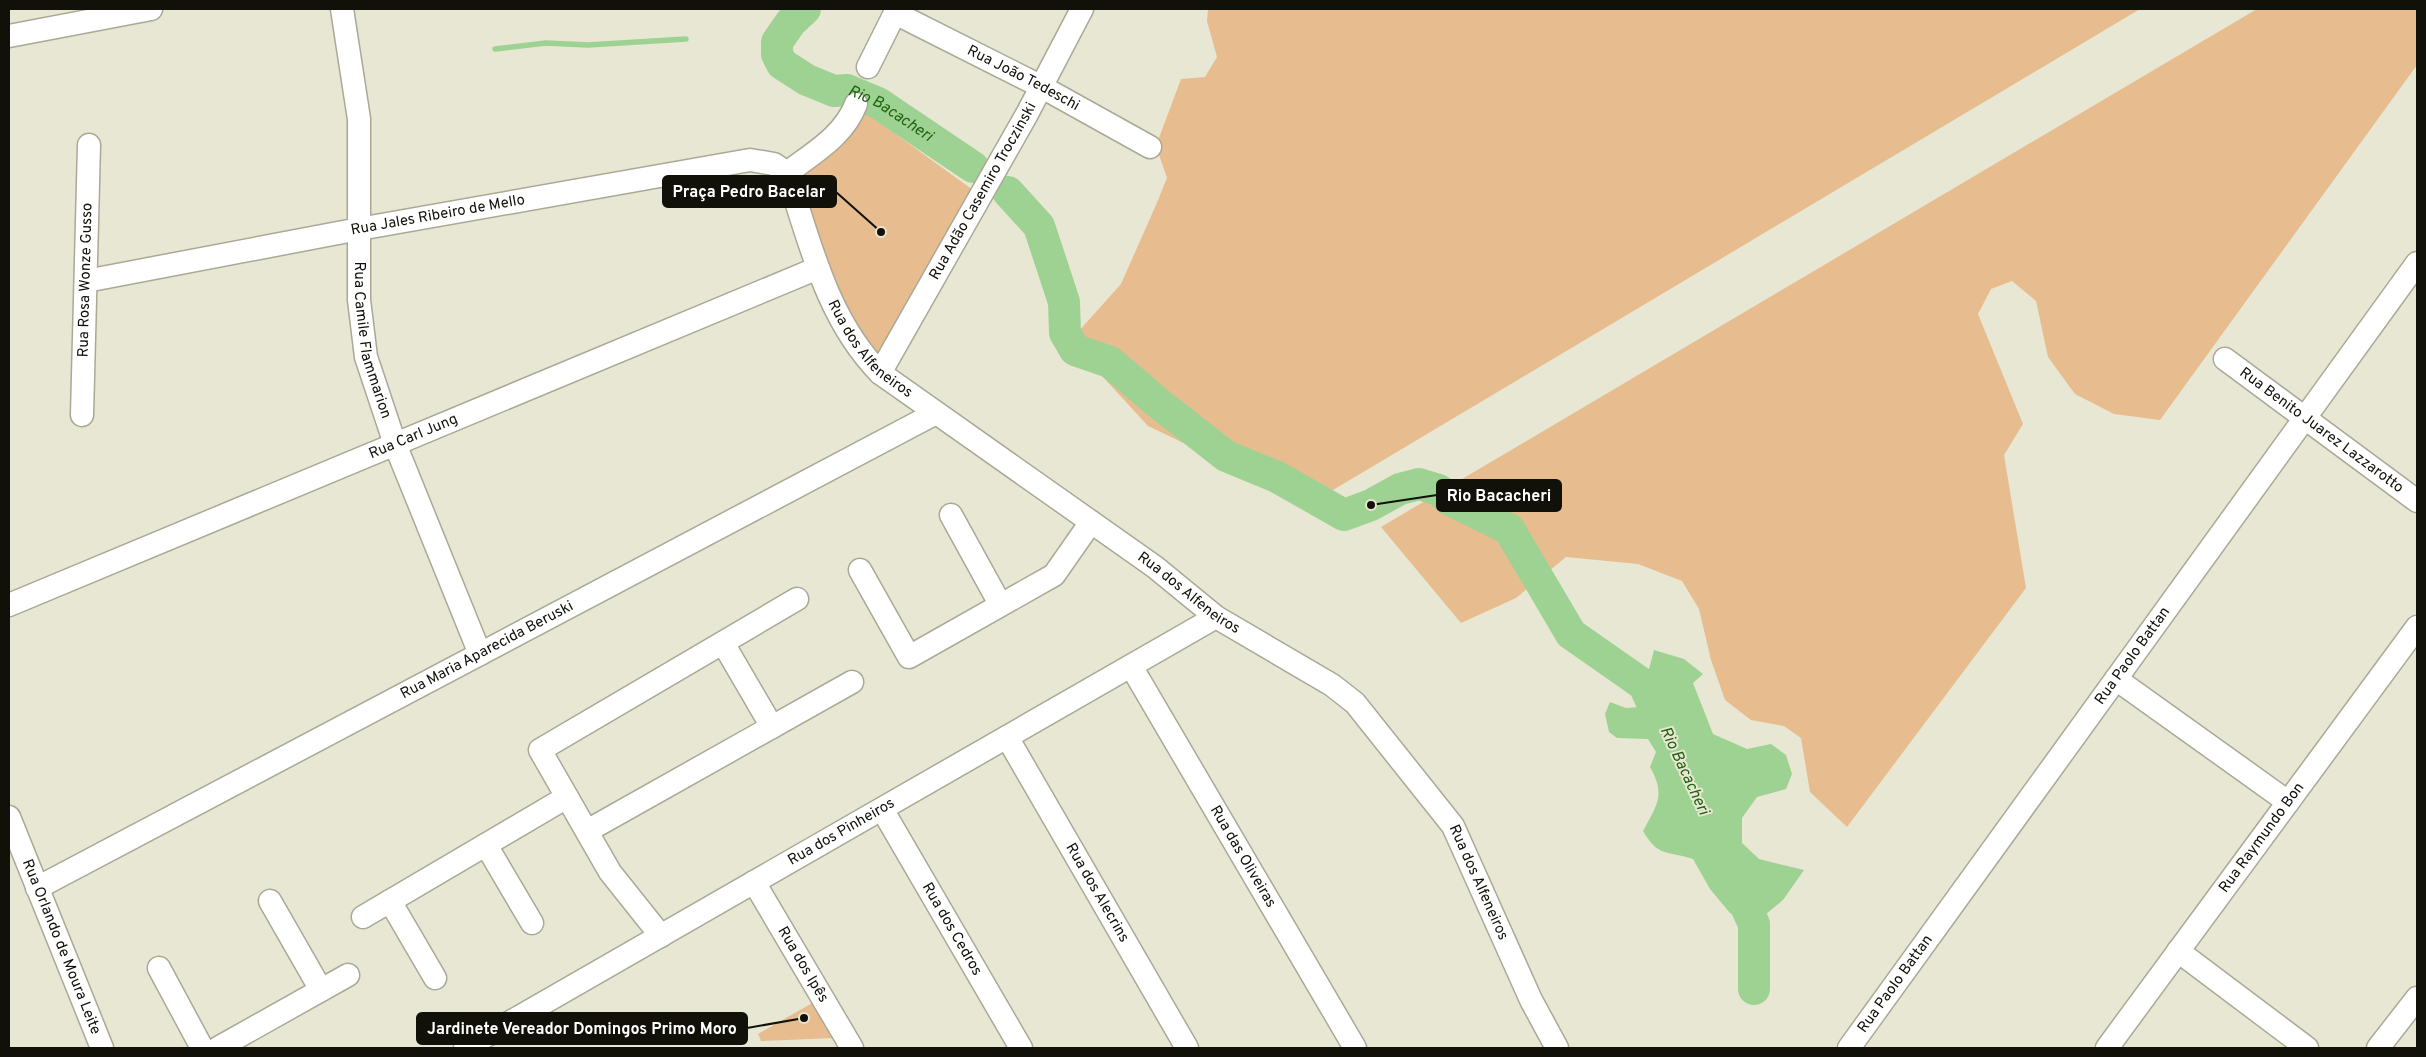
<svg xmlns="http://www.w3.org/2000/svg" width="2426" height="1057" viewBox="0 0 2426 1057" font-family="Overpass,sans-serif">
<rect width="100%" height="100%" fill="#e8e7d3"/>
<path fill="#e7bc8f" d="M1208 9H2140L1323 496 1261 480 1148 426 1070 341 1121 284 1156 205 1167 178 1156 146 1181 79 1205 77 1217 57 1207 21Z
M2257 9H2417V65L2160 420 2114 414 2075 394 2048 357 2036 301 2012 281 1991 289 1978 314 2023 424 2004 455 2026 588 1847 827 1810 792 1801 738 1784 726 1751 720 1725 700 1711 660 1699 609 1682 581 1638 564 1566 557 1516 598 1461 623 1381 527Z
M861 109 973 190 877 357 851 326 793 174Z
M814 1002 835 1038 761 1041 758 1034Z"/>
<path fill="#9ed293" d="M1654 650 1684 659 1703 674 1693 683 1713 734 1747 749 1771 744 1786 755 1792 774 1786 789 1757 797 1742 818V843L1759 859 1804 870 1783 900 1754 924 1730 913 1710 889 1693 859C1666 850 1659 858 1643 831 1657 805 1666 795 1650 767L1656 752 1648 739 1617 738 1609 732 1605 714 1610 702 1626 708 1639 707Z"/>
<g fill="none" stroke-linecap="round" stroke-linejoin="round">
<path stroke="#9ed293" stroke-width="5.5" d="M768 42H777
M495 49 546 43 588 45 686 39"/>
<g stroke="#9ed293" stroke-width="32">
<path id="s1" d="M805 9 791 22 777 42V54L782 64 807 80 834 91 847 90 878 103 973 167"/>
<path d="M1008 192 1039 226 1064 302 1065 333 1075 350 1110 362 1157 402 1226 456 1277 477 1344 515 1371 505 1400 489 1419 484 1439 490 1450 500 1509 529 1571 634 1644 685 1662 725"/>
<path d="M1735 883 1754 924V989"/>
</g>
<g stroke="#aaa996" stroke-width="25">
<g id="minor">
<path id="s2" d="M342 9 359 119V300L366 357 395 444 480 654"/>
<path id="s3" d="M895 13 1042 87 1150 147"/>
<path d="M9 36 151 9"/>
<path d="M868 67 897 9"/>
<path id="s4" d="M787 173C810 243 827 319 880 373L1155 567 1216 617 1332 685 1355 703 1453 826 1531 1000 1557 1048"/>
<path d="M787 173C813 153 844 136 856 104"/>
<path id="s5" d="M86 281 359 229 750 160 774 164 787 173"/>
<path id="s6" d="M2225 359 2417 501"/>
<path id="s7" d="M880 373 1027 114 1082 9"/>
<path id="s8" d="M82 415 89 145"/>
<path d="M951 515 1000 604"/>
<path d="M860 570 909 657 1054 575 1091 522"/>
<path id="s9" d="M9 605 818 268"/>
<path d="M723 643 772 727"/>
<path id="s10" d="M1131 666 1355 1048"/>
<path d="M2116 679 2288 802"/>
<path id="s11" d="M1007 737 1187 1048"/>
<path id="s12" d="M882 809 1021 1048"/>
<path id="s13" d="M9 817 102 1048"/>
<path d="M587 831 852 682"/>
<path d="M486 845 532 923"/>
<path id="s14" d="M754 882 852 1048"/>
<path id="s15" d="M37 888 936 413"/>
<path d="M270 901 321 990"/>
<path d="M390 901 435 978"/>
<path d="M363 917 567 797"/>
<path d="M661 936 610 872 540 750 797 599"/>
<path d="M2178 951 2307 1048"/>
<path d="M159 968 202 1048"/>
<path d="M218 1048 348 975"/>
<path id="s16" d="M465 1048 1216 617"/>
<path id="s17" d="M1849 1048 2417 263"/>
<path id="s18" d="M2107 1048 2417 627"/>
<path d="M2378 1048 2417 998"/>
</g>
</g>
<use href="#minor" stroke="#fff" stroke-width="22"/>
</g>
<g text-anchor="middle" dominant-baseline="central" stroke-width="4" stroke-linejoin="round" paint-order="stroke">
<g font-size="15" fill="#111009" stroke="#e8e7d3">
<text stroke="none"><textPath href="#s3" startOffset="144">Rua João Tedeschi</textPath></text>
<text stroke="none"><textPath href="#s7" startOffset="209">Rua Adão Casemiro Troczinski</textPath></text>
<text stroke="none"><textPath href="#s5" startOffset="358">Rua Jales Ribeiro de Mello</textPath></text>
<text stroke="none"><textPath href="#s8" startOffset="135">Rua Rosa Wonze Gusso</textPath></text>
<text stroke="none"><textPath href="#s2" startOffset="334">Rua Camile Flammarion</textPath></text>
<text stroke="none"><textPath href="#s4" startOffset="198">Rua dos Alfeneiros</textPath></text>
<text stroke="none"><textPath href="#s6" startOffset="120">Rua Benito Juarez Lazzarotto</textPath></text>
<text stroke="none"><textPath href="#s9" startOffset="438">Rua Carl Jung</textPath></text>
<text stroke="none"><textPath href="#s4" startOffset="602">Rua dos Alfeneiros</textPath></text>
<text stroke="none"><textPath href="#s15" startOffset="509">Rua Maria Aparecida Beruski</textPath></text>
<text stroke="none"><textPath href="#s17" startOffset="484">Rua Paolo Battan</textPath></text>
<text stroke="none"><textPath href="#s16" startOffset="434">Rua dos Pinheiros</textPath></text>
<text stroke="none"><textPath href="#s18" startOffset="261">Rua Raymundo Bon</textPath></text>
<text stroke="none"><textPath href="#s10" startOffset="221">Rua das Oliveiras</textPath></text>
<text stroke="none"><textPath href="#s4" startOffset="1021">Rua dos Alfeneiros</textPath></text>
<text stroke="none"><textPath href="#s11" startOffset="180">Rua dos Alecrins</textPath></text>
<text stroke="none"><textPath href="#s12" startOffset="139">Rua dos Cedros</textPath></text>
<text stroke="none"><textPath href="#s13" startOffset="140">Rua Orlando de Moura Leite</textPath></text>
<text stroke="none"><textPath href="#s14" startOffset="96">Rua dos Ipês</textPath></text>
<text stroke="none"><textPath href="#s17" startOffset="79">Rua Paolo Battan</textPath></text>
</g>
<g font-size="16" font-style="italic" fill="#1e620d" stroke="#e8e7d3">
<text stroke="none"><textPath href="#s1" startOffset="188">Rio Bacacheri</textPath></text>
<text transform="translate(1684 771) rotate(65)">Rio Bacacheri</text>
</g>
</g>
<path fill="none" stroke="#111009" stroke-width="2" d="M881 232L836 192M1371 505L1437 495M804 1018L747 1028"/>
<g fill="#111009" stroke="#e8e7d3" stroke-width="2">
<circle cx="881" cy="232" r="5"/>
<circle cx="1371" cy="505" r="5"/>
<circle cx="804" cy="1018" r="5"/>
</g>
<g fill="#111009" stroke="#111009" stroke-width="2">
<rect x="663" y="176" width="173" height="31" rx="5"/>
<rect x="1437" y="480" width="124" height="31" rx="5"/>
<rect x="417" y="1013" width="330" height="31" rx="5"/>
</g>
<g font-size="16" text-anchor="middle" font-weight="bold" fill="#fff">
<text x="749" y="197">Praça Pedro Bacelar</text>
<text x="1499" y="501">Rio Bacacheri</text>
<text x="582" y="1034">Jardinete Vereador Domingos Primo Moro</text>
</g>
<rect width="2426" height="1057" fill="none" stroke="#111009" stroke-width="20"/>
</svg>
